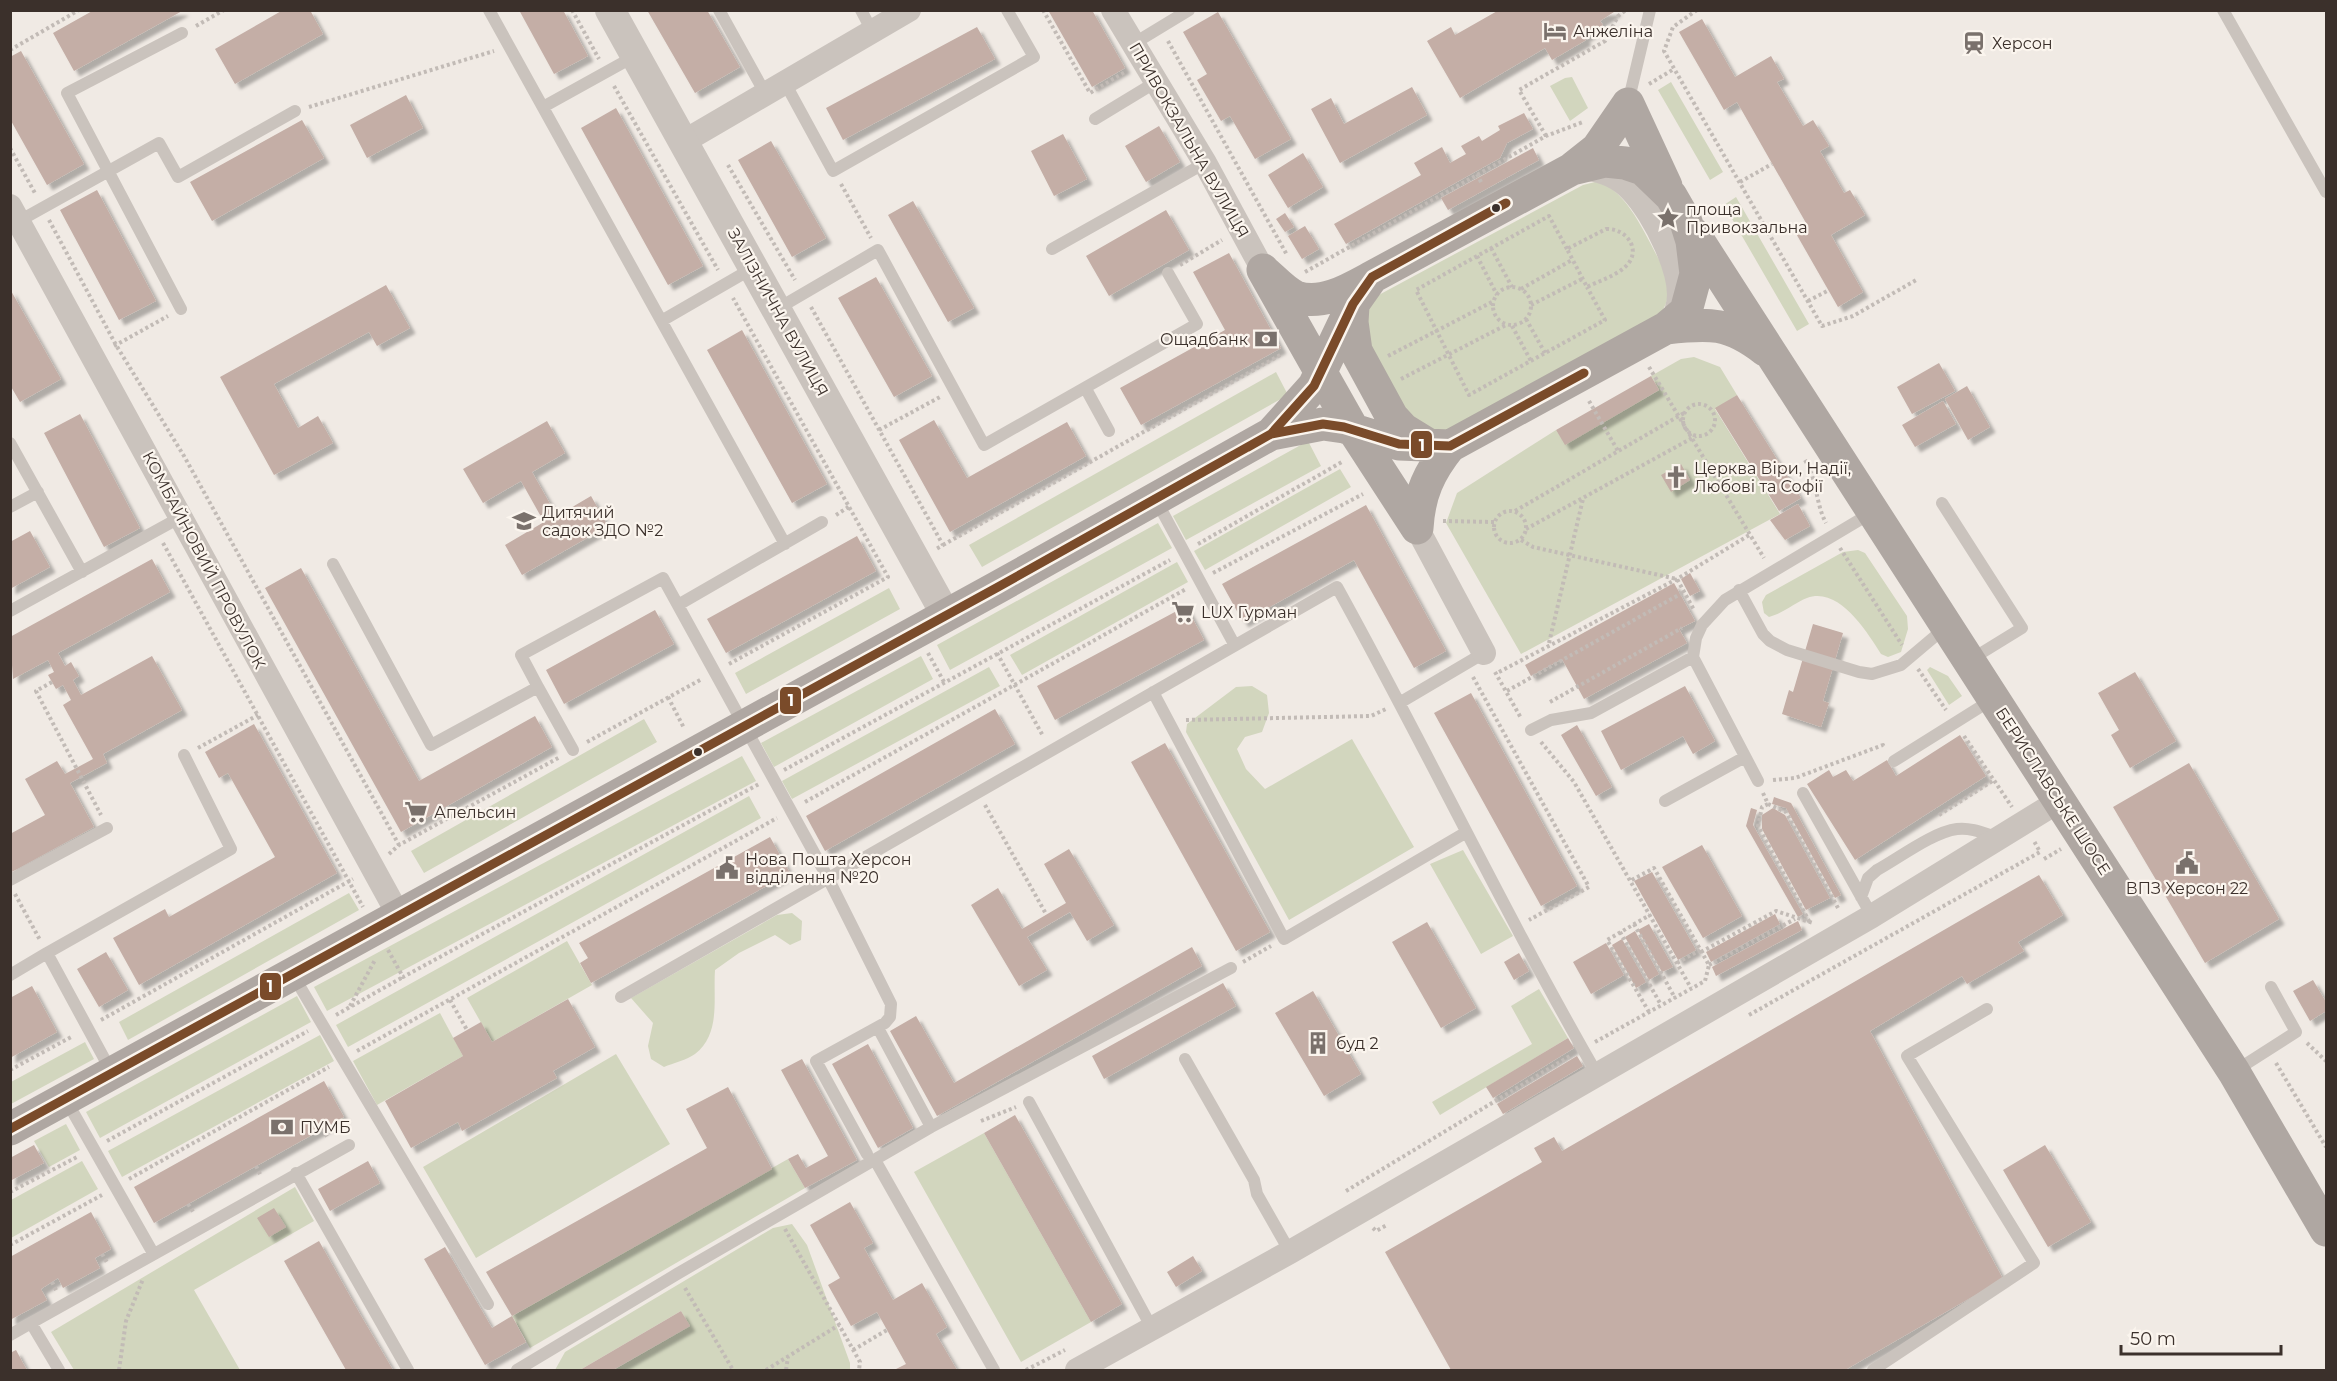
<svg xmlns="http://www.w3.org/2000/svg" width="2337" height="1381" viewBox="0 0 2337 1381" font-family="Montserrat,sans-serif">
<defs>
<filter id="shadow"><feDropShadow dx="5.5" dy="5.5" stdDeviation="1.5" flood-color="#0004"/></filter>
</defs>
<rect width="100%" height="100%" fill="#f0eae4"/>
<path fill="#d2d6be" d="M1572 77 1588 108 1570 121 1550 86 1565 78Z
M1671 82 1723 172 1710 180 1658 90Z
M1595 182C1626 185 1648 241 1663 267 1670 284 1671 301 1659 315L1449 432 1413 426 1365 345 1366 307 1375 297 1583 185Z
M1736 197 1809 324 1797 331 1724 205Z
M1694 357 1720 367 1737 395 1715 409 1780 514 1521 654 1446 523 1457 493 1556 430 1565 444 1659 390 1651 376 1681 359Z
M1276 372 1288 395 982 567 969 545Z
M1308 441 1321 466 1186 540 1173 516Z
M1340 469 1351 487 1205 570 1194 551Z
M1158 523 1172 548 950 670 937 645Z
M1858 550 1865 553 1907 616 1908 629 1901 652 1888 657 1881 654C1867 632 1839 586 1807 598 1794 603 1784 613 1769 617L1764 613 1762 602 1766 595 1843 552Z
M1177 562 1188 582 1022 675 1010 655Z
M889 588 900 609 746 694 735 673Z
M921 656 933 679 774 767 761 743Z
M989 667 1000 686 792 799 782 781Z
M1930 667 1948 676 1962 696 1949 705 1927 670Z
M1252 686 1267 695 1269 713 1262 732 1245 737 1237 749 1246 769 1265 789 1352 739 1414 847 1289 920 1186 732 1187 724 1236 687Z
M644 719 657 742 424 873 411 851Z
M742 756 756 781 327 1011 314 987Z
M749 796 761 818 348 1047 336 1025Z
M1463 850 1513 936 1481 954 1430 864Z
M349 893 359 910 128 1040 119 1022Z
M792 913 802 921 801 940 790 945 775 935 739 953 715 970C713 999 721 1034 695 1054 687 1060 673 1063 664 1067L651 1059 648 1046 653 1023 631 998 777 915Z
M567 941 592 985 492 1042 467 998Z
M1539 989 1568 1038 1440 1115 1432 1102 1532 1044 1511 1006Z
M297 996 311 1022 100 1138 86 1112Z
M440 1013 463 1056 377 1105 353 1061Z
M320 1035 334 1061 122 1177 108 1151Z
M85 1042 94 1059 11 1104V1082Z
M616 1054 670 1144 476 1258 423 1167Z
M66 1124 80 1150 49 1167 34 1141Z
M984 1133 1091 1322 1021 1362 914 1172Z
M788 1159 805 1188 530 1348 512 1316Z
M82 1161 98 1189 11 1238V1200Z
M295 1187 314 1221 194 1290 240 1370H74L51 1332Z
M792 1224 807 1245 850 1363V1370H613L689 1326 681 1311 580 1370H555L565 1352 773 1228Z"/>
<path fill="#c4aea6" filter="url(#shadow)" d="M94 10H184L74 71 53 33Z
M283 10H310L323 34 235 84 215 49Z
M519 10H563L588 56 554 74Z
M647 10H707L740 67 695 93Z
M1048 10H1092L1125 68 1092 87Z
M1499 10H1617L1600 21 1603 25 1584 37 1586 40 1552 60 1545 48 1460 98 1427 41 1451 27 1455 35Z
M1218 12 1291 139 1255 159 1230 116 1221 121 1197 80 1207 74 1183 32Z
M1702 19 1735 77 1771 56 1784 79 1777 82 1803 126 1813 120 1829 146 1820 151 1844 193 1850 190 1865 215 1831 235 1863 292 1838 307 1794 230 1806 223 1737 102 1724 110 1679 32Z
M977 27 995 59 843 140 826 108Z
M21 51 84 164 47 185 10 119V57Z
M1412 87 1427 115 1340 163 1311 109 1331 98 1344 124Z
M406 95 423 128 367 158 350 125Z
M616 108 703 266 668 285 581 128Z
M1524 113 1533 129 1507 143 1500 158 1346 244 1334 224 1421 175 1414 163 1442 147 1450 163 1466 154 1461 146 1479 136 1482 141 1500 130 1498 126Z
M302 120 324 158 212 221 190 182Z
M1159 126 1180 162 1146 182 1125 146Z
M1063 134 1087 179 1054 196 1031 151Z
M771 141 826 238 792 257 738 160Z
M1533 148 1539 160 1448 210 1441 198Z
M1303 153 1323 187 1288 208 1268 175Z
M97 190 156 301 119 320 60 210Z
M913 201 974 308 948 322 888 215Z
M1166 210 1189 250 1109 296 1086 256Z
M1285 213 1294 227 1285 232 1276 219Z
M1305 226 1319 249 1302 259 1288 236Z
M1229 253 1281 348 1141 425 1120 388 1225 330 1193 272Z
M876 277 932 376 894 397 838 298Z
M386 285 410 328 377 346 369 332 274 384 298 428 318 416 333 443 274 475 220 377Z
M10 289 61 379 20 402 10 385Z
M742 330 827 484 792 503 707 350Z
M1939 363 1955 391 1912 414 1897 387Z
M1651 376 1659 390 1565 445 1556 430Z
M1967 386 1990 427 1968 440 1945 399Z
M1737 395 1801 498 1779 511 1715 408Z
M1943 401 1956 424 1915 447 1902 425Z
M80 414 140 528 104 547 44 433Z
M934 420 967 478 1067 422 1086 456 950 532 899 440Z
M547 421 565 453 532 472 557 516 591 496 608 526 522 575 505 545 544 522 521 481 483 503 463 469Z
M1681 464 1690 480 1671 492 1661 475Z
M1798 504 1810 526 1785 540 1770 520Z
M1366 505 1446 651 1414 668 1354 560 1243 622 1222 584Z
M30 531 50 567 10 589V542Z
M857 536 876 571 726 653 707 619Z
M152 559 170 592 58 653 65 666 71 662 79 676 73 680 81 695 152 656 182 710 103 754 107 763 70 783 94 827 10 873V834L45 815 25 779 57 761 65 774 93 759 63 705 71 700 63 685 56 689 48 675 54 672 48 660 13 679 10 637Z
M301 568 419 781 535 716 552 747 401 832 265 588Z
M1690 573 1700 591 1690 596 1681 579Z
M1674 583 1695 621 1679 629 1687 643 1584 699 1562 659 1531 676 1525 665Z
M1186 606 1204 640 1055 720 1037 686Z
M655 610 674 644 564 704 546 670Z
M1813 624 1843 633 1823 701 1829 703 1821 727 1782 714 1789 690 1793 692Z
M2135 672 2176 741 2130 768 2111 735 2119 730 2098 693Z
M1685 686 1715 741 1693 754 1683 736 1621 770 1601 731Z
M1471 693 1577 886 1541 906 1434 713Z
M995 709 1015 744 825 851 806 816Z
M254 724 337 873 139 985 113 938 165 909 169 917 275 857 228 773 219 778 205 752Z
M1577 725 1612 787 1596 796 1561 735Z
M1960 735 1986 776 1855 860 1807 784 1829 770 1833 777 1846 770 1853 781 1887 760 1896 776Z
M1165 743 1270 932 1236 951 1131 762Z
M2189 763 2279 919 2205 963 2113 807Z
M1774 797 1791 803 1841 895 1835 898 1786 808 1772 804Z
M1751 808 1757 810 1753 825 1803 914 1798 917 1746 826Z
M1773 808 1785 815 1830 898 1806 910 1762 829V815Z
M770 837 790 873 591 983 580 963 588 958 579 943Z
M1702 845 1742 916 1703 938 1662 867Z
M1069 849 1114 925 1087 941 1070 912 1027 937 1047 970 1019 986 971 905 998 888 1022 929 1066 903 1044 864Z
M1652 872 1696 950 1678 960 1634 881Z
M2039 875 2063 915 2018 942 2024 951 1967 984 1962 976 1870 1031 2003 1279 1845 1370H1451L1385 1252 1542 1162 1534 1148 1554 1137 1562 1151Z
M1775 914 1780 924 1711 962 1706 952Z
M1798 921 1802 930 1716 976 1712 967Z
M1427 922 1476 1008 1441 1028 1392 942Z
M1649 924 1673 967 1662 972 1638 930Z
M1635 931 1659 974 1649 980 1625 937Z
M1622 939 1646 982 1636 988 1612 945Z
M1606 943 1624 975 1591 994 1573 962Z
M1192 947 1202 966 937 1116 890 1031 916 1016 954 1083Z
M106 952 128 990 99 1007 77 969Z
M1519 953 1529 971 1514 980 1504 962Z
M2313 980 2326 1002V1011L2310 1021 2293 991Z
M1223 983 1236 1006 1104 1079 1092 1056Z
M32 986 57 1032 10 1058V998Z
M1313 991 1361 1074 1324 1096 1275 1013Z
M568 999 595 1047 553 1071 557 1078 462 1131 458 1122 411 1148 385 1101 463 1056 453 1038 481 1022 492 1042Z
M1568 1038 1574 1048 1493 1098 1486 1087Z
M868 1044 913 1128 878 1148 832 1064Z
M1577 1056 1583 1066 1503 1114 1497 1104Z
M802 1059 857 1160 805 1188 788 1159 798 1154 806 1168 828 1156 781 1070Z
M324 1081 344 1117 154 1223 134 1187Z
M728 1087 772 1169 512 1316 486 1272 707 1148 686 1109Z
M1015 1115 1122 1304 1091 1322 984 1133Z
M34 1145 44 1163 10 1181V1158Z
M2045 1145 2091 1222 2048 1247 2003 1170Z
M368 1161 380 1183 330 1211 318 1189Z
M850 1202 873 1243 864 1248 893 1300 922 1283 947 1327 936 1334 957 1370H894L906 1364 877 1312 851 1326 828 1285 840 1278 810 1225Z
M274 1208 286 1227 269 1237 257 1218Z
M91 1212 111 1249 95 1258 100 1268 63 1288 58 1278 41 1289 47 1300 10 1320V1257Z
M319 1241 360 1314 393 1370H346L284 1261Z
M445 1247 492 1328 512 1316 526 1342 485 1365 424 1259Z
M1193 1256 1202 1271 1176 1287 1167 1272Z
M681 1311 690 1326 613 1370H580Z
M16 1350 23 1363 27 1370H10V1353Z"/>
<g fill="none" stroke-linecap="round" stroke-linejoin="round">
<path stroke="#c2bbb6" stroke-width="4" stroke-dasharray="3 3" stroke-linecap="butt" d="M572 10 599 59
M1043 10 1090 93 1125 72
M1697 10 1673 27 1664 51 1822 326 1853 316 1918 279
M196 26 224 10
M1168 41 1287 255
M10 50 79 10
M1649 84 1674 69
M614 86 718 270
M309 107 494 51
M1546 136 1519 90 1605 41 1618 16 1626 10
M10 148 36 195
M728 165 795 280
M1477 174 1482 184
M1740 182 1772 164
M841 184 871 238
M49 220 116 345 184 456 399 845
M1606 229C1627 228 1643 251 1625 267 1615 276 1599 281 1587 287L1567 249Z
M1491 248 1512 287
M1567 249 1549 216 1416 290 1469 395 1605 320 1587 287
M1477 256 1497 295
M1180 265 1222 240
M1305 272 1546 136 1583 122
M1493 306a19 19 0 1 1 38 0a19 19 0 1 1-38 0Z
M1521 289 1572 260
M1808 301 1829 290
M1531 305 1582 279
M811 307 943 545 936 549
M1526 319 1545 353
M1512 326 1531 361
M114 346 168 316
M1388 356 1494 301
M1649 367 1764 558
M1401 379 1506 325
M1589 401 1618 451
M1683 420a16 16 0 1 1 32 0a16 16 0 1 1-32 0Z
M879 430 940 397
M1805 460C1818 482 1815 502 1826 523
M1494 527a16 16 0 1 1 32 0a16 16 0 1 1-32 0Z
M1515 511 1684 413
M836 515 850 506
M1443 521 1494 522
M1526 529 1696 436
M1521 540 1533 547 1677 579 1694 610
M163 543 363 907
M1198 544 1342 462
M943 545 1282 354
M1840 548 1902 645
M1213 573 1363 494
M1549 643 1583 499
M928 653 944 682
M997 653 1043 736
M729 664 888 577 733 298
M1918 669 1946 710
M1495 672 1521 718
M1499 672 1677 579 1751 534
M1473 677 1589 887 1529 920
M52 682 36 691 101 815
M1507 691 1684 592
M668 697 684 728
M1550 702 1682 628
M1186 720 1371 716 1386 709
M1964 736 2012 807
M587 742 702 679
M1541 742 1574 782 1691 988
M198 748 258 715
M784 770 1170 560
M1773 780 1795 778 1883 745 1884 748
M1763 793 1768 804 1786 812 1838 908
M805 802 1186 589
M1768 804 1762 807 1758 826 1810 923
M985 805 1046 914
M1939 815 1994 780
M389 854 399 845 560 757
M2044 859 2061 849
M15 894 40 940
M1634 924 1675 998
M1620 932 1661 1005
M388 950 403 977 759 784
M1701 952 1776 911 1813 923
M1243 962 1271 946
M1677 963 1700 950
M1709 965 1795 919
M450 1000 467 1030
M350 1006 375 960
M1649 1012 1607 940 1650 915
M336 1015 403 977
M1749 1015 2040 852 2034 841
M101 1020 353 879
M1595 1042 1705 981 1709 965 1654 868 1630 881
M2307 1043 2326 1061
M357 1051 777 818
M2276 1063 2326 1147
M10 1070 73 1036
M981 1121 1016 1107
M322 1129 328 1138
M107 1141 308 1031
M256 1166 261 1176
M129 1179 329 1067
M1346 1191 1570 1056
M10 1192 79 1156
M188 1204 194 1213
M1373 1228 1376 1231 1387 1225
M785 1229 860 1362 859 1370
M10 1245 102 1195
M102 1254 108 1264
M52 1282 57 1292
M685 1288 733 1370
M853 1350 887 1330
M119 1370 126 1321 143 1279
M766 1370 839 1325
M786 1370 788 1357
M1026 1370 1065 1350"/>
<path stroke="#cac3bd" stroke-width="12" d="M489 10 785 544
M719 10 765 93
M861 10 872 31
M2223 10 2326 192
M1133 44 1189 10
M784 81 833 171 1034 57 1007 10
M1628 103 1650 10
M543 107 635 56
M1095 119 1156 82
M19 221 159 143 178 177 295 111
M1052 249 1205 163
M181 309 67 93 182 33
M777 309 878 250 984 445 1197 324 1168 273
M663 320 753 268
M1086 389 1109 431
M10 443 82 572
M1156 500 1234 644
M1942 503 2022 628 1970 660
M10 507 38 492
M333 564 431 745 538 687 521 655 663 578 829 880 891 1004 890 1017 885 1023 816 1061 867 1154
M1739 590 1763 634 1770 641 1787 650 1859 672 1872 674 1901 665 1946 627
M678 605 822 522
M10 611 181 517
M538 687 573 750
M1153 692 1284 939 1465 833
M1401 702 1484 653
M1531 730 1551 720 1591 713 1693 657
M1894 761 1993 699
M1758 781 1693 657 1696 638 1702 625 1725 600 1871 513
M1803 793 1872 916
M1665 801 1745 757
M10 880 107 828
M1861 897 1868 878 1877 870C1899 858 1933 832 1957 829 1971 827 1986 834 1999 838
M10 975 47 953
M293 975 488 1304
M621 997 1337 587C1426 748 1505 914 1597 1074
M878 1028 931 1127
M1185 1059 1254 1180 1257 1194 1290 1252
M111 1071 47 953 231 849 184 755
M2235 1071 2296 1032 2271 987
M66 1100 153 1253
M1029 1102 1153 1330
M875 1160 994 1370
M296 1173 408 1370
M10 1335 31 1323
M59 1370 31 1323 349 1145
M517 1370 677 1274 931 1127 1231 968
M1873 1370 2034 1263 1907 1056 1987 1009"/>
<path stroke="#cac3bd" stroke-width="24" d="M1113 10 1205 163 1263 270
M683 142 909 10
M1587 169C1603 170 1620 178 1632 191 1653 213 1687 277 1677 308
M10 206 398 914
M1417 528 1484 653
M1077 1370 1290 1252 1872 916 2059 801"/>
<path stroke="#cac3bd" stroke-width="30" d="M610 10 946 615"/>
<path stroke="#afa7a2" stroke-width="33" d="M1628 104 1666 186
M1573 168 1597 149 1628 104
M1694 234 2234 1072 2326 1230
M1263 270 1354 431 1417 528
M1266 273C1275 281 1285 292 1296 297 1322 306 1350 289 1372 277
M1353 306 1352 322 1356 351 1392 417 1403 429 1429 445
M1666 328C1710 323 1729 322 1765 350
M1417 528C1419 494 1429 472 1450 446
M10 1129 998 587 1271 434 1314 386 1353 304 1372 277 1572 169 1605 161 1625 163 1643 169 1671 196 1686 222 1692 241 1696 274 1686 311 1666 328 1450 446 1399 444 1344 427 1323 424 1271 434"/>
<g stroke="#fbf5ee" stroke-width="14">
<path id="bus-1" d="M1248 447 1271 434 1323 424 1344 427 1399 444 1450 446 1584 373
M10 1129 998 587 1271 434 1314 386 1353 304 1372 277 1506 203"/>
</g>
<use href="#bus-1" stroke="#7a4b2a" stroke-width="9"/>
</g>
<defs>
<g id="hotel-bare" transform="scale(1.8)"><path d="M-6-4.5h1.5V1H6V5H4.5V3h-9V5H-6ZM-4 0a1.8 1.8 0 1 1 3.6 0ZM.5 0V-2.5h3Q6-2.5 6 0Z" fill="#7a716c" stroke="#fbf5ee" stroke-width="2.5" paint-order="stroke"/></g>
<g id="station-bare" transform="scale(1.8)"><path d="M-3-6H3Q5-6 5-4V2Q5 4 3 4L4.5 6H3L1.5 4h-3L-3 6H-4.5L-3 4Q-5 4-5 2V-4Q-5-6-3-6ZM-3.5-4v3h7v-3ZM-3.5 1v1.5H-2V1ZM2 1v1.5H3.5V1Z" fill="#7a716c" stroke="#fbf5ee" stroke-width="2.5" paint-order="stroke"/></g>
<g id="sight-bare" transform="scale(1.8)"><path d="M0-6L1.8-2.2L6-1.7L2.9 1.2L3.7 5.4L0 3.3L-3.7 5.4L-2.9 1.2L-6-1.7L-1.8-2.2Z" fill="#7a716c" stroke="#fbf5ee" stroke-width="2.5" paint-order="stroke"/></g>
<g id="bank-bare" transform="scale(1.8)"><path d="M-6-4H6V4H-6ZM0-2.3a2.3 2.3 0 1 0 0 4.6a2.3 2.3 0 1 0 0-4.6Z" fill="#7a716c" stroke="#fbf5ee" stroke-width="2.5" paint-order="stroke"/></g>
<g id="church-bare" transform="scale(1.8)"><path d="M-1.2-6h2.4v3.5h3.3v2.4h-3.3V6h-2.4V-.1h-3.3v-2.4h3.3Z" fill="#7a716c" stroke="#fbf5ee" stroke-width="2.5" paint-order="stroke"/></g>
<g id="school-bare" transform="scale(1.8)"><path d="M0-5L7-2L0 1L-7-2ZM-4 1L0 2.5L4 1V4Q0 6-4 4Z" fill="#7a716c" stroke="#fbf5ee" stroke-width="2.5" paint-order="stroke"/></g>
<g id="supermarket-bare" transform="scale(1.8)"><path d="M-6-5.5h2.5l.6 2H6L4.5 2H-2.5L-4.4-4H-6ZM-1.5 3.2a1.3 1.3 0 1 0 .1 0ZM3 3.2a1.3 1.3 0 1 0 .1 0Z" fill="#7a716c" stroke="#fbf5ee" stroke-width="2.5" paint-order="stroke"/></g>
<g id="civic-bare" transform="scale(1.8)"><path d="M-.6-6.5H3V-4.5H.6V-3L4-1V1h2V6H-6V1h2V-1L-.6-3ZM-1.2 2.5V6h2.4V2.5Z" fill="#7a716c" stroke="#fbf5ee" stroke-width="2.5" paint-order="stroke"/></g>
<g id="building-bare" transform="scale(1.8)"><path d="M-4-6H4V6H1V3H-1V6H-4ZM-2.5-4.3h1.7v1.8h-1.7ZM.8-4.3h1.7v1.8H.8ZM-2.5-1h1.7V.8h-1.7ZM.8-1h1.7V.8H.8Z" fill="#7a716c" stroke="#fbf5ee" stroke-width="2.5" paint-order="stroke"/></g>
</defs>
<g fill-rule="evenodd">
<use href="#hotel-bare" x="1555" y="31"/>
<use href="#station-bare" x="1974" y="43"/>
<use href="#sight-bare" x="1668" y="218"/>
<use href="#bank-bare" x="1266" y="339"/>
<use href="#church-bare" x="1676" y="477"/>
<use href="#school-bare" x="524" y="521"/>
<use href="#supermarket-bare" x="1183" y="612"/>
<use href="#supermarket-bare" x="416" y="812"/>
<use href="#civic-bare" x="2187" y="863"/>
<use href="#civic-bare" x="727" y="868"/>
<use href="#building-bare" x="1318" y="1043"/>
<use href="#bank-bare" x="282" y="1127"/>
</g>
<g fill="#3b302b" stroke="#fbf5ee" stroke-width="2">
<circle cx="1496" cy="208" r="5"/>
<circle cx="698" cy="752" r="5"/>
</g>
<g text-anchor="middle" dominant-baseline="central" stroke-width="4.5" stroke-linejoin="round" paint-order="stroke">
<g font-size="16" fill="#3b302b" stroke="#fbf5ee" text-anchor="start">
<text x="1573" y="31">Анжеліна</text>
<text x="1992" y="43">Херсон</text>
<text x="1686" y="209">площа<tspan x="1686" dy="18">Привокзальна</tspan></text>
<text x="1248" y="339" text-anchor="end">Ощадбанк</text>
<text x="1694" y="468">Церква Віри, Надії,<tspan x="1694" dy="18">Любові та Софії</tspan></text>
<text x="542" y="512">Дитячий<tspan x="542" dy="18">садок ЗДО №2</tspan></text>
<text x="1201" y="612">LUX Гурман</text>
<text x="434" y="812">Апельсин</text>
<text x="745" y="859">Нова Пошта Херсон<tspan x="745" dy="18">відділення №20</tspan></text>
<text x="2187" y="888" text-anchor="middle">ВПЗ Херсон 22</text>
<text x="1336" y="1043">буд 2</text>
<text x="300" y="1127">ПУМБ</text>
</g>
<g font-size="16" fill="#3b302b" stroke="#fbf5ee">
<text transform="translate(1189 140) rotate(60)">ПРИВОКЗАЛЬНА ВУЛИЦЯ</text>
<text transform="translate(778 312) rotate(61)">ЗАЛІЗНИЧНА ВУЛИЦЯ</text>
<text transform="translate(204 560) rotate(62)">КОМБАЙНОВИЙ ПРОВУЛОК</text>
<text transform="translate(2053 791) rotate(57)">БЕРИСЛАВСЬКЕ ШОСЕ</text>
</g>
</g>
<g stroke="#fbf5ee" stroke-width="2">
<rect x="1410" y="430" width="23" height="29" rx="6" fill="#7a4b2a"/>
<rect x="779" y="686" width="23" height="29" rx="6" fill="#7a4b2a"/>
<rect x="259" y="972" width="23" height="29" rx="6" fill="#7a4b2a"/>
</g>
<g font-size="16" text-anchor="middle" font-weight="bold" fill="#fff">
<text x="1422" y="451">1</text>
<text x="791" y="706">1</text>
<text x="270" y="992">1</text>
</g>
<rect width="2337" height="1381" fill="none" stroke="#3b302b" stroke-width="24"/>
<path d="M2121 1345v9h160v-9" fill="none" stroke="#3b302b" stroke-width="3"/>
<text x="2130" y="1345" font-size="18" fill="#3b302b" stroke="#fbf5ee" stroke-width="4.5" paint-order="stroke">50 m</text>
</svg>
